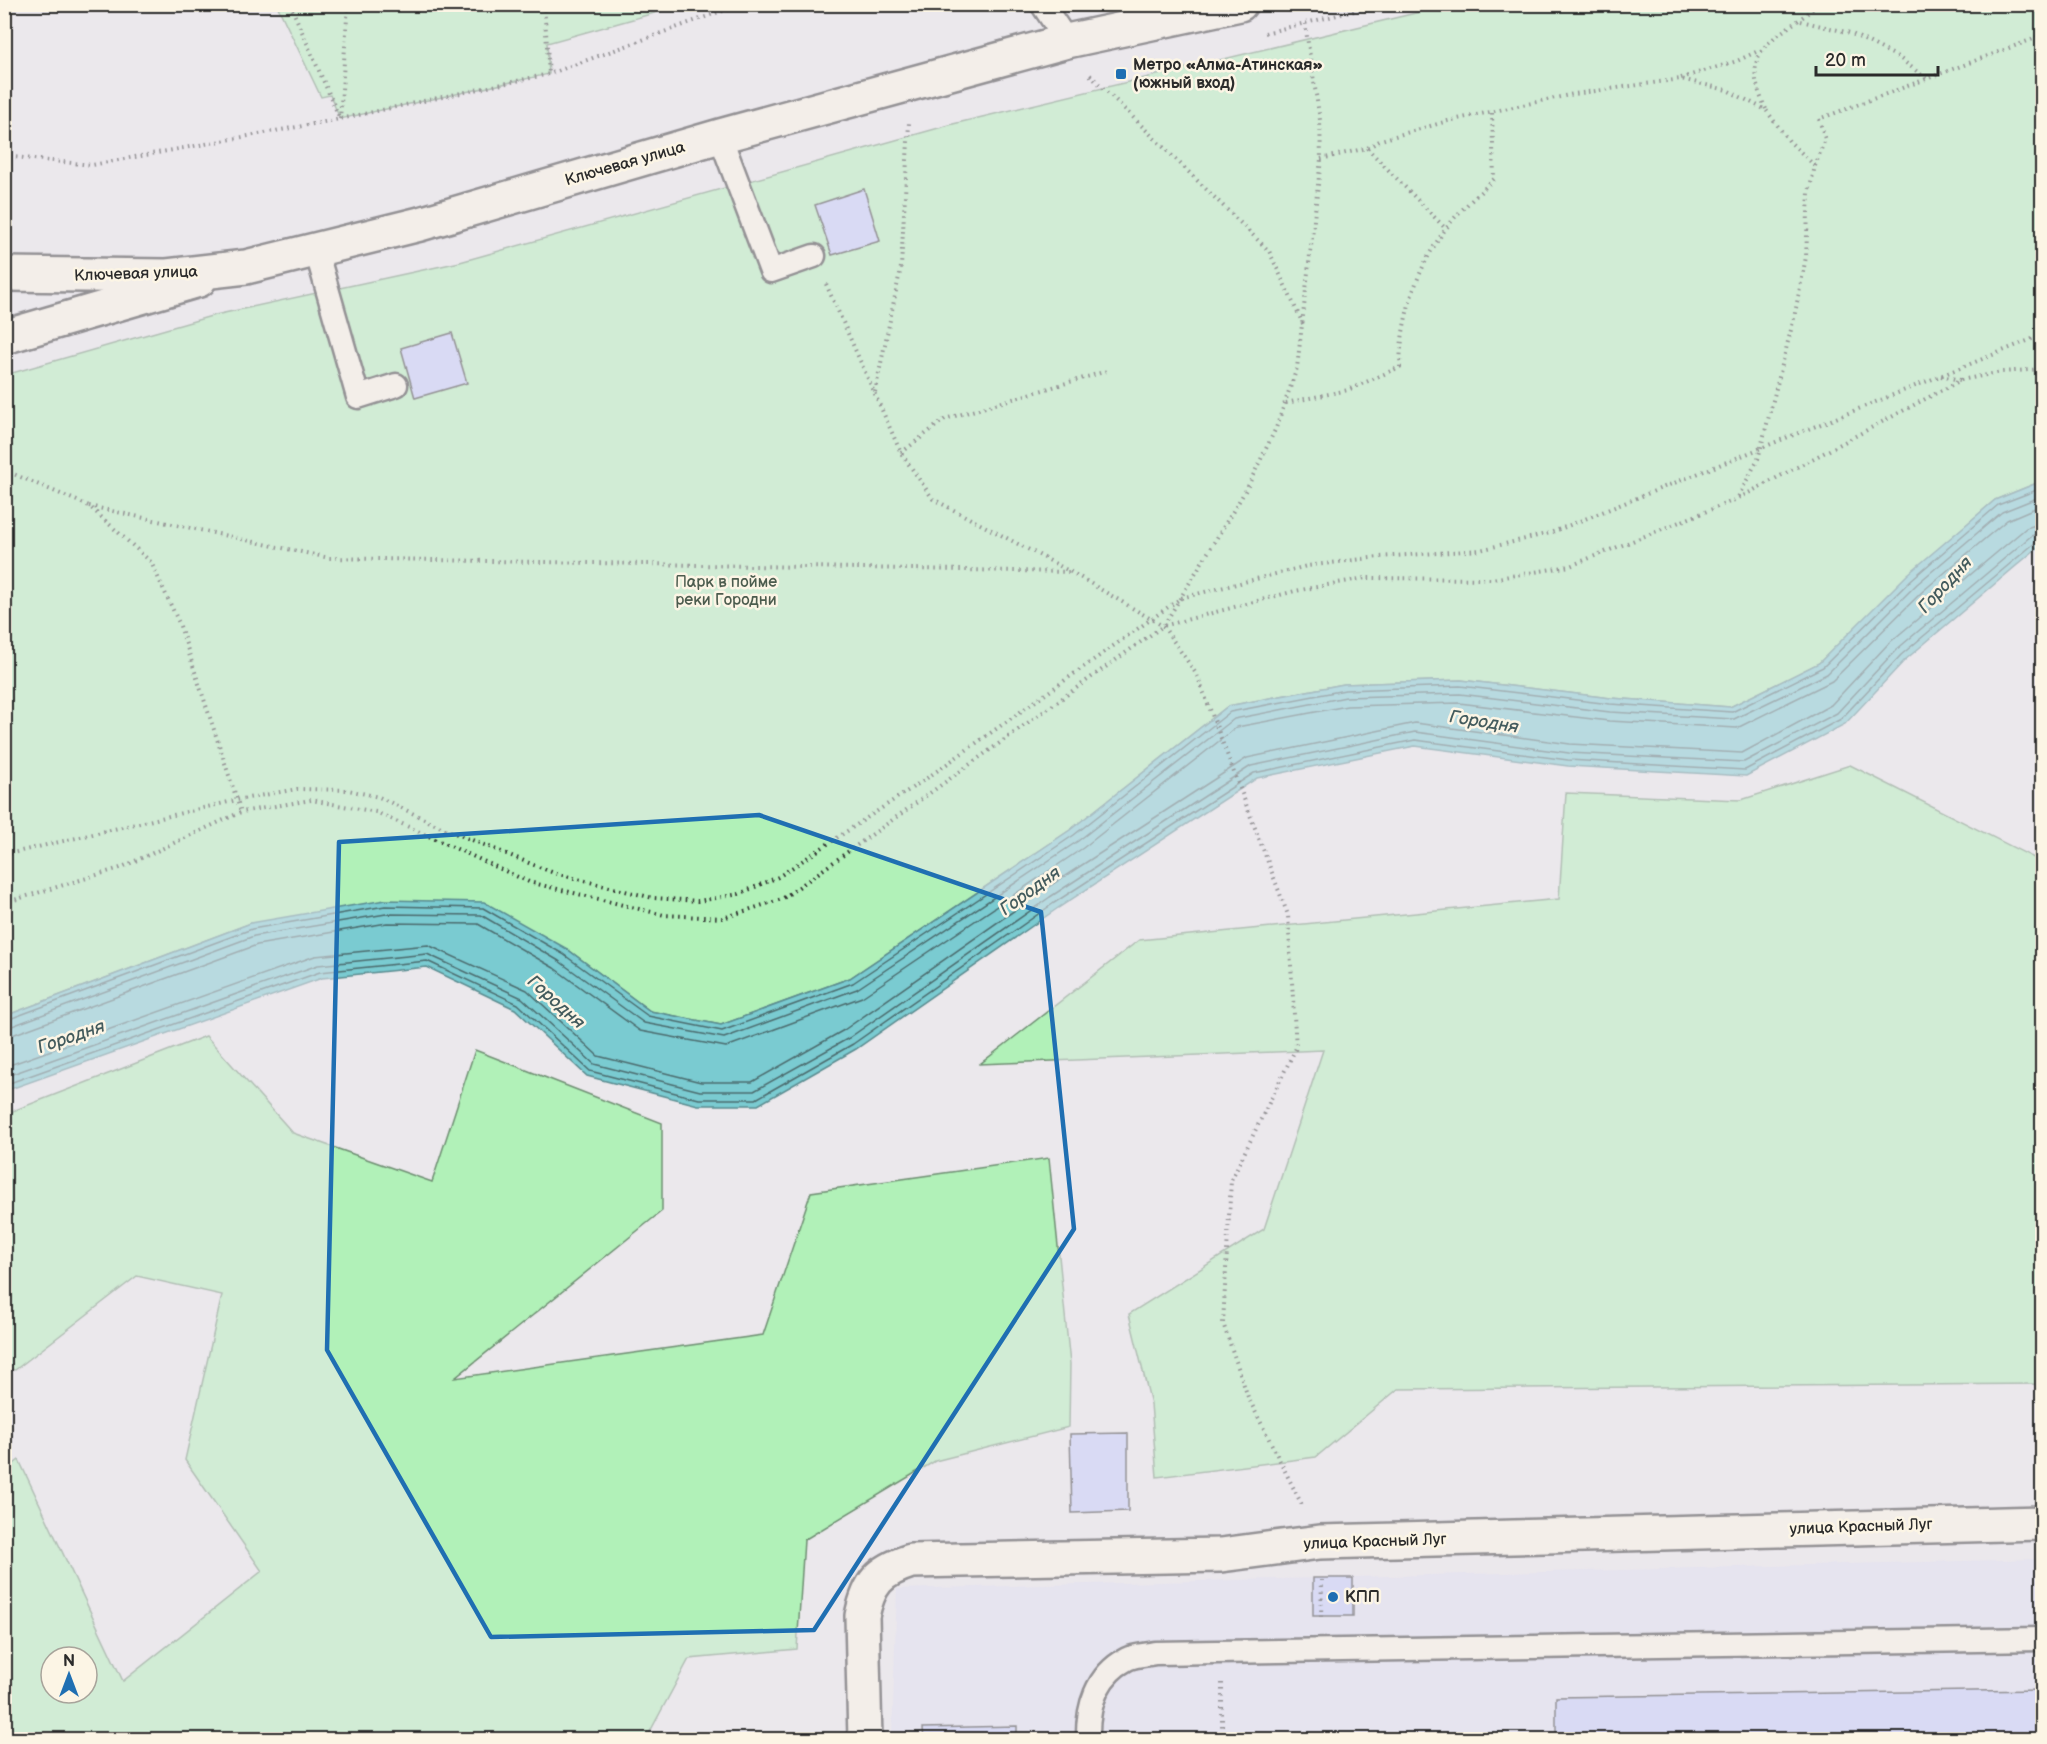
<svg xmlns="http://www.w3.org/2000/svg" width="2047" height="1744" viewBox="0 0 2047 1744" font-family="'Balsamiq Sans',sans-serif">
<rect width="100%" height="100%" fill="#ebe8ec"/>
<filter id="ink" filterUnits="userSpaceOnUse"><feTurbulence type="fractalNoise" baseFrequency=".0167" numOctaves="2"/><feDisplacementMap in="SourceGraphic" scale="12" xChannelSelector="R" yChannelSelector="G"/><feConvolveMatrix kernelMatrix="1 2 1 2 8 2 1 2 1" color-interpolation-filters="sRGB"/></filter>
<g filter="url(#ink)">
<path fill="#dfdff1" d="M2042 1559V1739L892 1740 897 1589Z"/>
<path fill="#b1f1b8" stroke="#6e8e72" stroke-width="1.5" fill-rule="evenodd" d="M277 5H683L547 43 549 74 340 119 330 95 321 97Z
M1449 5H2042V481L1995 500 1908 575 1819 663 1730 707 1611 698 1461 680 1344 684 1228 706 1070 830 850 978 721 1025 650 1011 567 949 251 923 5 1016V375L215 315 460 262 953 124Z
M1850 765 2042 862V1384L1398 1389 1316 1457 1157 1477 1151 1404 1129 1314 1264 1229 1323 1050 980 1064 1139 940 1559 899 1566 793 1741 800Z
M206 1036 293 1133 432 1182 475 1050 662 1123V1211L455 1378 763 1335 811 1192 1049 1158 1070 1364 1069 1427 935 1461 804 1540 797 1649 689 1659 646 1739H5V1471L19 1460 123 1681 262 1571 185 1460 222 1295 137 1276 15 1370 5 1368V1114ZM51 1657H87V1693H51Z"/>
<path fill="#7acbd1" stroke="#5a8b8f" stroke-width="1.5" d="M2042 481V544L1905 660 1845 724 1746 776 1568 766 1415 746 1257 778 1058 908 856 1049 758 1105H698L587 1076 515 1009 427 967 322 978 5 1091V1016L251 923 385 900 484 902 567 949 650 1011 721 1025 850 978 1070 830 1228 706 1344 684 1461 680 1611 698 1730 707 1819 663 1908 574 1995 500Z"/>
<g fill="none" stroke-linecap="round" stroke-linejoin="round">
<path stroke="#4b6b6d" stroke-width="1.5" d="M4 1021 252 929 385 906 483 908 563 954 648 1016 722 1031 853 983 1074 835 1230 712 1345 690 1460 686 1610 704 1732 712 1823 667 1912 579 1998 505 2042 488
M4 1029 254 936 386 914 481 915 559 961 644 1023 724 1038 857 989 1078 841 1234 719 1346 697 1460 694 1610 712 1734 719 1827 674 1917 584 2002 512 2042 496
M4 1038 257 945 387 923 478 924 554 968 640 1031 726 1047 862 997 1083 848 1237 727 1347 706 1459 703 1609 721 1737 728 1832 681 1923 591 2007 520 2042 505
M4 1067 315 956 428 945 527 990 598 1056 701 1082H752L844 1030 1045 889 1247 758 1415 723 1570 744 1742 753 1831 705 1889 643 2026 528 2042 523
M4 1077 318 965 427 954 522 998 594 1064 700 1091H754L849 1038 1050 897 1251 766 1415 732 1569 753 1744 762 1837 713 1896 650 2031 536 2042 532
M4 1085 320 972 427 961 518 1004 590 1071 699 1099H756L853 1044 1054 903 1254 773 1415 740 1568 760 1745 770 1841 719 1901 655 2036 542 2042 540"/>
</g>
<path fill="#c3cbfd" stroke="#2b2b2b" stroke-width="1.5" d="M864 189 880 241 832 255 815 205Z
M452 333 467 383 415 398 401 348Z
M1128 1433V1511L1072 1513 1070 1434Z
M1313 1578H1353V1616H1313Z
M2042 1690V1740H1556V1697Z
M1017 1726V1740H924L923 1728Z
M1287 1736V1740H1138V1738Z
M751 1737H828V1740H751Z"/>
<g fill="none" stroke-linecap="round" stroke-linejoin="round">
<g stroke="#2b2b2b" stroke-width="27">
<path id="lane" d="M1042 4 1067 41
M720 136 771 271 814 256
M316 250 358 397 396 385
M1088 1740C1087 1708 1096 1675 1127 1659 1135 1655 1146 1655 1155 1653L2042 1639"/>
</g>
<g stroke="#2b2b2b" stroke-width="38">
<path id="street" d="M4 337 199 280
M865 1740 862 1616C869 1583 879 1571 911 1561L1221 1555 1320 1542 2042 1523"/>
</g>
<g stroke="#2b2b2b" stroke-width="38">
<path id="secondary" d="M4 274 167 276 246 267 420 224 720 136 1067 41 1240 4"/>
</g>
<path stroke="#2b2b2b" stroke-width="4" stroke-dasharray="1.5 4.5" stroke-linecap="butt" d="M290 4 340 119
M544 4 549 74
M715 4 719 12
M1801 21 1850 33 1898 57 1927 79
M1265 33 1382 4
M1090 75 1269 251 1303 324
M1681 78 1737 61 1760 50
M1766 109C1734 43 1781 40 1818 4
M340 119 348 4
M1367 148 1446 229
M4 156 92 165 340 119 549 74 719 12 750 4
M1321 159 1367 148 1381 140 1448 121 1574 94 1681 79 1727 90 1766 110 1789 141 1815 166 1809 192 1806 257 1794 318 1758 459 1737 499
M1815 166 1825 139 1819 119 2036 38 2042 33
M826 284 901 453 933 499 1071 572 1163 626 1197 675 1288 915 1296 1048 1231 1180 1223 1323 1248 1397 1303 1507
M1941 376 1960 380
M875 392 901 267 909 123
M1286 403 1348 390 1400 367C1401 315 1418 262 1452 221 1464 206 1480 193 1494 179L1492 112
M901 453 945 419 1107 371
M4 470 89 506 151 562 179 623 241 812
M89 506 329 558 1070 572
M1164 625 1247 488 1276 428 1297 368 1321 159 1320 120 1305 24
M4 855 237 800 297 789 348 790 379 797 447 830 554 873 653 898 698 901 739 894 778 877 927 778 1181 598 1307 566 1379 557 1480 550 1550 533 2042 335
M4 903 120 868 241 812 311 800 376 812 529 882 664 915 723 918 782 899 1163 626 1295 591 1365 578 1492 579 1570 566 1737 499 1961 380 2002 372 2042 369
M1321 1617 1322 1580
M1222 1683V1737"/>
<use href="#lane" stroke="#fcf5e5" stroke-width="22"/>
<use href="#street" stroke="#fcf5e5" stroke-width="33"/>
<use href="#secondary" stroke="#fcf5e5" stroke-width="33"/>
</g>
</g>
<path d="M0 0H2047V1744H0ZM759 815 1041 912 1074 1229 814 1630 491 1637 327 1350 339 842Z" fill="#ebe8ec" fill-opacity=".55" fill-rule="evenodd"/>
<path fill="none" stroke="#1f6fb2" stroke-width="4.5" stroke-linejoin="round" d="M759 815 1041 912 1074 1229 814 1630 491 1637 327 1350 339 842Z"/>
<g fill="#1f6fb2" stroke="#fcf5e5" stroke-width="2">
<rect x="1115" y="68" width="12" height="12" rx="3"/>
<circle cx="1333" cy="1597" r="6"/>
</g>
<g text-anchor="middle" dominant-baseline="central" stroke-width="5" stroke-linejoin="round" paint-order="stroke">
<g font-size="16" font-weight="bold" fill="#2b2b2b" stroke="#fcf5e5" text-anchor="start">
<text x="1133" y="65">Метро «Алма-Атинская»<tspan x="1133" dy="18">(южный вход)</tspan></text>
<text x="1345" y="1597">КПП</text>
</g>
<g font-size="16" fill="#2b2b2b" stroke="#fcf5e5">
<text transform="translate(625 164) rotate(-16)">Ключевая улица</text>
<text transform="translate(136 274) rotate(-2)">Ключевая улица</text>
<text transform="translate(1861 1527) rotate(-2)">улица Красный Луг</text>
<text transform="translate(1375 1542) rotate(-2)">улица Красный Луг</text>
</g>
<g font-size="16" fill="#4c5c4e" stroke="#fcf5e5">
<text x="726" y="582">Парк в пойме<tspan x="726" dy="18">реки Городни</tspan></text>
</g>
<g font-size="18" font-style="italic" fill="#435b5d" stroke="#fcf5e5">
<text transform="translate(1945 585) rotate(-47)">Городня</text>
<text transform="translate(1484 722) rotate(9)">Городня</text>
<text transform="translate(1030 891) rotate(-36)">Городня</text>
<text transform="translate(556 1002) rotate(42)">Городня</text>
<text transform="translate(71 1037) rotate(-19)">Городня</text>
</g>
</g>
<rect width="2047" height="1744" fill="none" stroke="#fcf5e5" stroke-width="24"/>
<rect x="12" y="12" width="2023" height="1720" fill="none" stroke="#2b2b2b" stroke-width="2" filter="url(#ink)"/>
<g transform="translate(69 1675)"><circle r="28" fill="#fcf5e5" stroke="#a8a49b" stroke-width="1.5"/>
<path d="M0-4.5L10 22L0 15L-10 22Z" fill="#1f6fb2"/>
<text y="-9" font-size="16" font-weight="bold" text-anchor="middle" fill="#2b2b2b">N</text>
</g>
<path d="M1816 66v9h122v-9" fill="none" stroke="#2b2b2b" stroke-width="3"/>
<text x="1825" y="66" font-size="18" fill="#2b2b2b" stroke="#fcf5e5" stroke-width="4.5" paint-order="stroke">20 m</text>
</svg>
